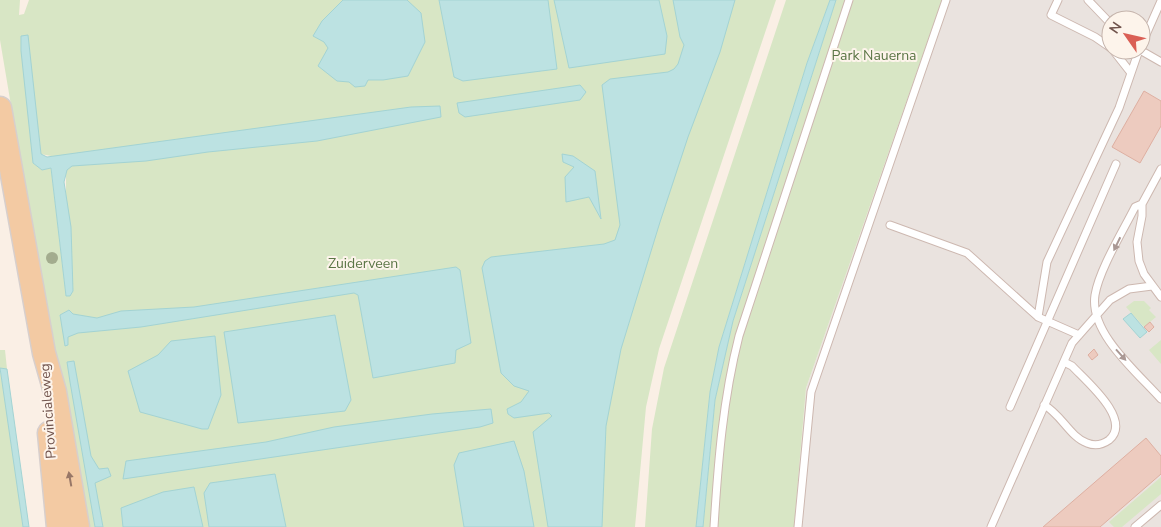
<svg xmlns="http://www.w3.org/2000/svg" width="1161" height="527" viewBox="0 0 1161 527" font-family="'Nunito Sans',sans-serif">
<rect width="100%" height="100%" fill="#faefe5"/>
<path fill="#eae3df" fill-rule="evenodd" d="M942 0H1161V527H794L806 388ZM1111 20H1141V50H1111Z"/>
<path fill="#d8e6c5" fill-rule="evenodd" d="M0 0H20L19 15 24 14 29 0H776L659 349 646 407 635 527H103L96 493 87 475 95 527H82L0 40ZM37 124 41 154 66 159V295L51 168 42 170 33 163 31 141ZM69 310 68 338 60 315Z
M786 0H830L807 63 719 347 710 392 696 527H645L652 429 664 368Z
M836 0H942L806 388 794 527H703L715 400 733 321Z
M1134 301H1144L1151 308 1149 310 1156 317 1144 327 1126 307Z
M1161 340V364L1149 350Z
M0 350H5L7 369H0L1 376 16 462 23 527H0Z
M1161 477V494L1122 527H1114L1109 522Z"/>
<path fill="#bce2e2" stroke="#a3d3d3" d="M343 0H407L421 13 425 42 408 76 383 80H368L365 86 355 87 349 82 337 81 318 66 328 48 324 42 313 36 322 21Z
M439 0H548L557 69 463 81 454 77Z
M554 0H659L667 36 665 54 569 68Z
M673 0H735L720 52 688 137 660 222 621 349 606 426 602 527H548L533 432 552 416 549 413 514 418 508 414 507 409 521 402 529 391 514 386 501 373 482 268 485 261 491 257 604 244 615 240 620 225 602 85 610 79 668 72 674 69 678 64 684 45 680 37Z
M830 0H836L733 321 715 400 703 527H696L710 392 719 347 807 63Z
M28 35 41 154 47 157 411 107 440 106 441 117 317 141 208 152 146 161 72 166 67 170 64 182 71 227 73 291 70 296H66L51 168 42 170 33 163 21 51V36Z
M580 85 586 92 580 100 465 117 459 113 457 103Z
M562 154 573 156 595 171 601 219 589 197 566 202 565 177 574 167 563 162Z
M456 267 460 270 471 343 456 350 455 363 373 378 358 295 354 293 141 327 78 333 68 337V345L65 346 60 315 69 310 73 314 97 318 121 311 194 307Z
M1131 313 1147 332 1140 338 1123 319Z
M335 315 351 400 345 411 238 423 224 332Z
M215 336 221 395 208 429H202L140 412 128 371 158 355 171 341Z
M74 361 91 456 99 469 108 468 111 476 95 483 103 527H95L70 382 67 362Z
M0 368 7 369 29 527H23Z
M491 409 493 423 480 427 123 479 126 461 266 442 334 427 432 414Z
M514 441 524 471 534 527H464L454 465 459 453Z
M275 474 286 527H209L204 493 210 483Z
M194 487 203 527H123L121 508 163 492Z"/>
<path fill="#edcbbf" stroke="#deafa1" d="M1144 91 1161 101V126L1140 163 1112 147Z
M1150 322 1154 327 1149 332 1144 327Z
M1094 349 1098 355 1092 360 1088 355Z
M1146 438 1161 456V474L1100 527H1043Z"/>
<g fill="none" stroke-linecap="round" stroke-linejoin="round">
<g stroke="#cdb8b0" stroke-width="9">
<path id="lane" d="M1058 0 1051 15 1095 37 1111 48
M1088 0 1111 24
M1141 46 1161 1
M1113 50 1131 73
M1140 50 1161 62
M1161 169 1142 204V216L1137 242 1139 261 1144 274 1161 297
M1142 204 1135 207C1123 231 1099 270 1095 295 1089 333 1138 373 1161 399
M890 225 967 253 1038 317 1079 335
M1038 317 1047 262 1119 108 1139 50
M1044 405C1061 414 1070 437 1087 443 1094 446 1102 445 1109 440 1133 420 1086 381 1072 366L1064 362
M1010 407 1116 164
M714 527C718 462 723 399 739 336L849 0
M798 527 811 392 946 0
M991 527 1072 343 1110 300 1129 289 1152 286
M1135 527 1161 505"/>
</g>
<g stroke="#d7cfcd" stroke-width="25">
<path id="primary" d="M0 108 44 353 55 392 78 527
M49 433 58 527"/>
</g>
<use href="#lane" stroke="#fff" stroke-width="7"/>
<use href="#primary" stroke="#f3caa3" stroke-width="22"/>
</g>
<circle fill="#a3ac8e" cx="52" cy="258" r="6"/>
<defs><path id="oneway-solid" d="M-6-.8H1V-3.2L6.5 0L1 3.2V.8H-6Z" transform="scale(1.25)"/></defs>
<g fill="#aa9894">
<use href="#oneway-solid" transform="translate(1117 244) rotate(116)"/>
<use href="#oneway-solid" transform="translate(1121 355) rotate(48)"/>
</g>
<use fill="#987767" href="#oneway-solid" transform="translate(70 479) rotate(-100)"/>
<g text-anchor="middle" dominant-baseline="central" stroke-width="4" stroke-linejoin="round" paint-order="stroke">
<g font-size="14" fill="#5b7646" stroke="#fdf4eb">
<text x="874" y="55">Park Nauerna</text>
<text x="363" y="263">Zuiderveen</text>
</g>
<g font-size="14" fill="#71544d" stroke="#fdf4eb">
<text transform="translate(48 411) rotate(-94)">Provincialeweg</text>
</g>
</g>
<g transform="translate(1126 35) rotate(304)"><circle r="24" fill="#fdf4eb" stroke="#c5b4ac"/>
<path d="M0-4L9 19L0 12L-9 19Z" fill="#da5f55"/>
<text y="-8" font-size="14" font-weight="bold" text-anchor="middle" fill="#71544d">N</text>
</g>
</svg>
